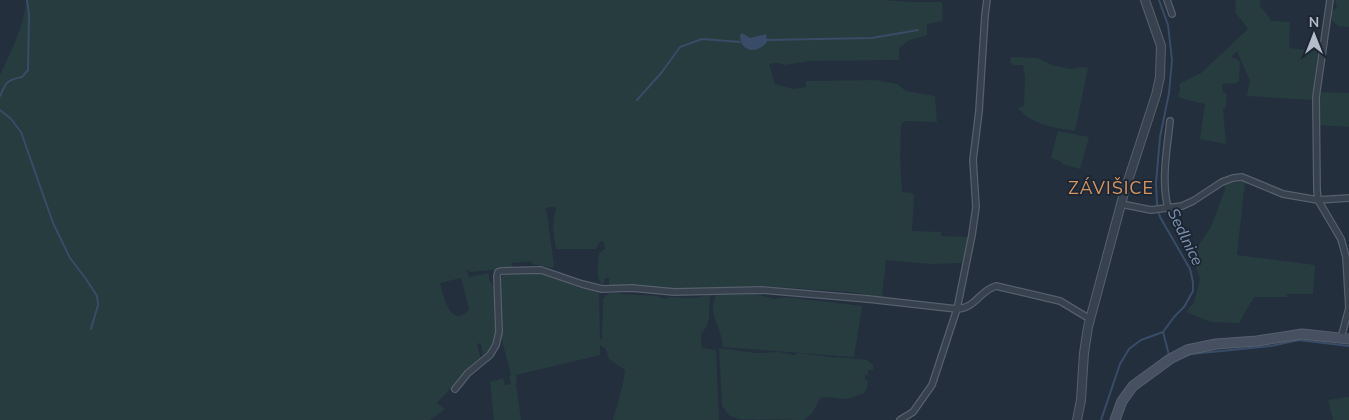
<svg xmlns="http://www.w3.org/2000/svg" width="1349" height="420" viewBox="0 0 1349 420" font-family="'Nunito Sans',sans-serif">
<rect width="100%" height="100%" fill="#242f3e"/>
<path fill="#263c3f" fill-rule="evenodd" d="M26 0H883L910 2H941L943 6 942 21 927 24V35L908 41 899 48V60L809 61 786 65 777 63 769 64 775 84 794 89 806 87V81L876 80 897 84 906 91 935 96 937 122 905 121 901 125 900 157 902 192 913 193 914 196 912 231 941 232V236L969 237 962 263 931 264 886 260 882 297 851 292 762 286 683 290 609 286V278H605L603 286C595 278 598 264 599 253L605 249 604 242 600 241 596 249H556C554 236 551 221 556 210L555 207H548L545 210 547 213 554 266 552 268 532 264 531 261 511 263 513 268 470 272 466 269 469 277 489 273V280L495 288 498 332 492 349 483 358 481 343 477 344 481 360 466 372 437 403 445 409 430 420H0V75C11 51 24 27 26 0ZM461 278 469 309C451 331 443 295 440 283Z
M1236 0H1260V6L1270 18V21L1290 22 1289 48 1318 51 1312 100 1247 96 1250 81 1237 51 1231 57 1237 59 1240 62 1239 81 1236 83 1222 84 1223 93H1226V107L1223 109 1226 144 1200 139 1205 104 1180 98 1178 96 1180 89 1179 84 1201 73 1248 29 1235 12Z
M1335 0H1349V27L1338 26 1332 20 1331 12 1337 7Z
M1011 57 1037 58 1052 65 1071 69 1082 67 1088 68 1075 131C1054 127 1033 126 1018 108L1024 106 1025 77 1023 65H1013L1010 62Z
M1319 92 1349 93V127L1318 125Z
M1058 131 1089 137 1080 169 1062 164V162L1051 158Z
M1245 181 1237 255 1315 265 1313 294H1287V297H1254L1239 323 1211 322 1186 312 1194 302 1200 279 1194 262 1198 246 1211 227 1225 190 1224 184Z
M508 274H543L583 289 599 292 600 340 602 338 603 299 609 293 657 296 664 299 670 297 694 298 710 295 709 318 707 326 701 334 702 348 716 350 719 420H613L623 384 625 370 609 359 606 349 600 345V355L516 375 517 377 516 384 521 420H494L490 382 503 378 505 385 511 384 509 376 511 375 501 337V278L503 275Z
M753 293 774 299 785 297 862 306 854 357 722 347C723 326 708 320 715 297L717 295Z
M719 348 756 353 778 352 795 355 798 353 831 357 834 358 836 357 867 360 873 365V370H868V375H865V380H868L867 388 863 394C857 394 857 397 851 398 841 401 831 395 820 398L813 412 804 420 740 419 730 416 722 406Z
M1349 397V420H1333L1328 400Z"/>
<path fill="#394c67" d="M742 33 750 38 766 34 767 42C758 54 740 53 740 35Z"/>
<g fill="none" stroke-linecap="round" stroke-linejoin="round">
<path stroke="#394c67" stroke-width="2" d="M765 40 872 38 918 30
M0 96C6 82 7 80 22 77L28 70 29 14 27 0
M637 100 662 72 680 47 702 39 740 42
M0 110 11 119 21 132 53 223 70 258 86 279 97 296 98 305 91 329
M1163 332 1169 355
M1173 362 1191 354 1271 346 1299 340 1349 346
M1101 420 1120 364 1129 349 1141 340 1163 332 1174 317 1184 307 1193 291V282L1190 269 1160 217 1157 204 1156 183 1160 137 1169 93 1172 60 1168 25 1159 0"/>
<g stroke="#565f6c" stroke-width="8">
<path id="minor" d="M1167 0 1172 14
M1330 0 1316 97 1317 190 1318 200 1341 239 1346 257 1349 308 1341 338
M1121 204 1151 210 1182 206 1193 201 1222 182 1233 178 1242 177 1283 194 1318 200 1349 198
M1168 208C1161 180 1167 150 1170 121
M455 389 468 373 490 355 496 345 499 332 497 276 498 272 501 271 541 270 582 284 602 289 632 288 674 292 761 290 868 299 957 309C976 308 979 291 996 286L1060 301 1090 319
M900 420 913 412 932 385 957 309 972 235 976 207 973 160 979 111 985 15 987 0"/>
</g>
<g stroke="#565f6c" stroke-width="10">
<path id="tertiary" d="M1077 420 1081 400 1084 353 1088 327 1124 193 1156 95 1160 77 1161 46 1145 0"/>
</g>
<g stroke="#565f6c" stroke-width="11">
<path id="secondary" d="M1115 420 1122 401 1133 386 1170 359 1187 350 1216 344 1257 341 1302 334 1349 339"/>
</g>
<use href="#minor" stroke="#38414e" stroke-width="5.5"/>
<use href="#tertiary" stroke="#38414e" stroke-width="8"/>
<use href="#secondary" stroke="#465061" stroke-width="9"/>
</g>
<g text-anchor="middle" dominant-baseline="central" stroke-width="4" stroke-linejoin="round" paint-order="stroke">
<g font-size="16" font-style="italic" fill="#7c92b1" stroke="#1d2633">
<text transform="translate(1185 237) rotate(64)">Sedlnice</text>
</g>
<g font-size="18" letter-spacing="1" fill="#d59563" stroke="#1d2633">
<text x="1111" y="188">ZÁVIŠICE</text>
</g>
</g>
<g transform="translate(1314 35)" stroke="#1d2633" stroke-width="4" paint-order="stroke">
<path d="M0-4L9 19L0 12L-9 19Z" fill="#b4bcc9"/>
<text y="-8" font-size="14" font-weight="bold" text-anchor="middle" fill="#b4bcc9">N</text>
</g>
</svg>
